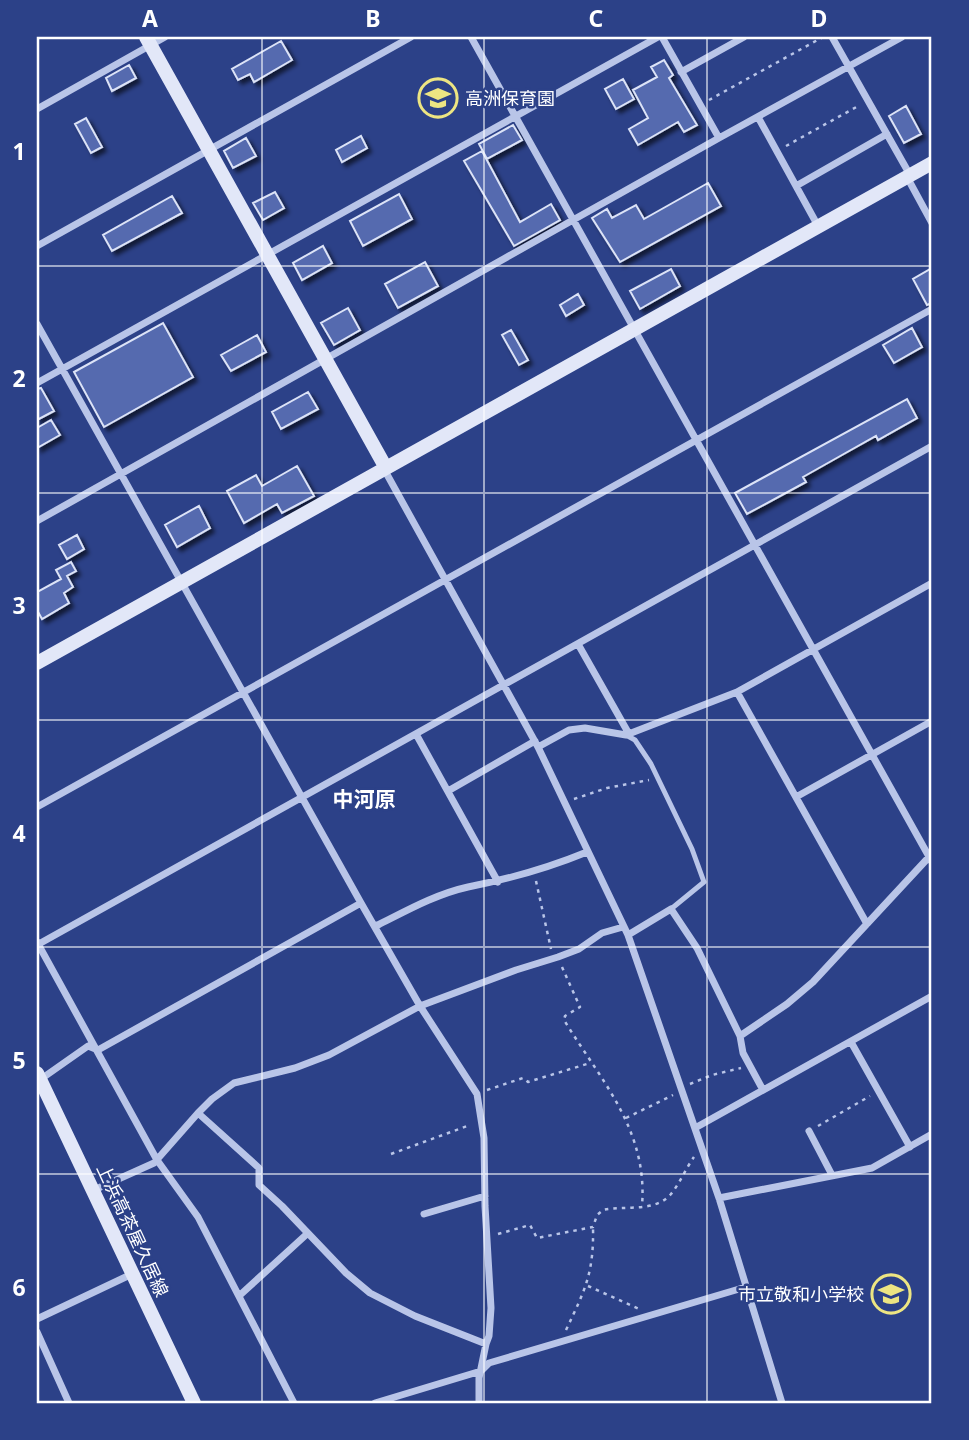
<svg xmlns="http://www.w3.org/2000/svg" width="969" height="1440" viewBox="0 0 969 1440" font-family="'Noto Sans','Noto Sans JP',sans-serif">
<defs>
<filter id="shadow"><feDropShadow dx="4" dy="4" stdDeviation="2" flood-color="#0009"/></filter>
</defs>
<rect width="100%" height="100%" fill="#2c4188"/>
<path fill="#546aaf" stroke="#dce3f7" stroke-width="2" filter="url(#shadow)" d="M281 41 292 60 254 82 250 74 238 80 232 69Z
M664 60 673 75 669 78 697 125 684 132 678 122 638 145 629 129 648 118 633 90 657 77 651 67Z
M129 65 136 78 112 91 106 78Z
M623 79 634 99 616 109 605 89Z
M906 106 921 134 904 143 889 116Z
M86 118 102 147 91 153 75 124Z
M513 125 522 140 487 159 479 144Z
M361 136 367 148 342 162 336 150Z
M246 138 256 156 233 168 224 151Z
M482 151 520 222 551 204 560 220 514 246 464 161Z
M708 183 721 206 620 262 592 218 607 209 612 218 636 205 644 219Z
M275 192 284 208 263 220 253 203Z
M399 194 412 219 363 246 350 221Z
M172 196 182 213 112 251 103 235Z
M323 246 332 263 302 280 293 263Z
M425 262 438 286 398 308 385 284Z
M932 268V303L927 305 913 279Z
M671 269 680 286 640 309 630 291Z
M578 294 584 305 566 316 560 305Z
M348 308 360 330 334 345 321 323Z
M163 323 193 377 104 427 74 372Z
M912 328 922 347 894 363 883 345Z
M511 330 528 360 519 365 502 335Z
M257 335 266 352 231 371 221 355Z
M41 388 54 411 37 420V389Z
M308 392 318 409 281 429 272 412Z
M907 399 917 418 878 440 876 436 842 455 803 477 806 482 747 514 735 493Z
M51 420 60 435 37 448V428Z
M297 466 314 496 282 513 277 504 244 523 227 491 256 475 262 486Z
M199 506 210 528 177 547 165 525Z
M77 535 84 549 67 559 59 545Z
M71 562 76 571 67 576 73 587 64 593 69 603 42 619 37 610V592L61 579 56 570Z"/>
<g fill="none" stroke-linecap="round" stroke-linejoin="round">
<path stroke="#b9c5e8" stroke-width="2.5" stroke-dasharray="3.5 5" stroke-linecap="butt" d="M709 100 823 37
M786 146 860 105
M574 799 607 788 649 780
M536 881 551 949
M562 967 580 1007 565 1016 564 1020C602 1082 648 1130 642 1206
M690 1084 712 1075 741 1068
M487 1090 523 1078 528 1082 590 1063
M626 1118 673 1095
M818 1126 870 1096
M391 1154 470 1125
M498 1234 530 1225 537 1238 593 1227 597 1215 603 1210C624 1205 655 1213 671 1194 680 1183 686 1168 694 1157
M588 1286 639 1309
M566 1330C585 1290 594 1273 593 1227"/>
<path stroke="#b9c5e8" stroke-width="5" d="M626 735 635 740 651 764 692 849 704 882 671 909"/>
<path stroke="#b9c5e8" stroke-width="7" d="M471 37 932 862
M662 37 719 138 902 37
M832 37 910 175
M681 72 744 37
M37 109 165 37
M758 117 818 226
M907 177 932 223
M796 186 887 134
M37 246 411 37
M37 324 361 903 420 1006 477 1094 484 1138 485 1206 491 1308 489 1336 486 1344 415 1316 370 1293 346 1273 282 1206 259 1185V1168L198 1113 212 1099 234 1083 295 1068 329 1055 420 1006 516 970 558 957 579 949 602 933 623 927
M37 383 658 37
M384 469 538 747 628 935 719 1198 782 1403
M37 521 719 138
M578 644 629 734
M737 692 867 924
M416 734 498 882
M538 747 569 730 585 728 626 735 737 692 932 583
M448 791 535 741
M796 797 932 721
M37 807 932 309
M374 925H378C406 911 436 894 468 887 509 879 548 868 587 852
M628 935 671 909 697 948 740 1036 743 1053 763 1090
M37 942 157 1160 198 1217 294 1403
M37 945 932 446
M740 1036 787 1004 813 982 929 857
M851 1042 910 1147
M41 1079 88 1046 98 1050 361 903
M695 1128 932 996
M809 1131 832 1175
M94 1190 154 1163 198 1113
M719 1198 872 1168 932 1134
M424 1214 485 1196
M239 1296 308 1233
M37 1319 132 1274
M37 1332 69 1403
M375 1403 481 1371 489 1363 746 1287
M479 1403V1378L486 1344"/>
<path stroke="#e2e7f8" stroke-width="14" d="M146 37 386 468
M37 663 932 163
M37 1073 194 1403"/>
</g>
<path fill="none" stroke="#fff" stroke-width="2" stroke-opacity="0.55" d="M262 37V1403M484 37V1403M707 37V1403M37 266H932M37 493H932M37 720H932M37 947H932M37 1174H932"/>
<defs>
<g id="school-ring" transform="scale(2.0125)"><circle r="9.5" fill="#2c4188" stroke="#ede582" stroke-width="1.5"/><path d="M0-5L7-2L0 1L-7-2ZM-4 1L0 2.5L4 1V4Q0 6-4 4Z" fill="#ede582"/></g>
</defs>
<g fill-rule="evenodd">
<use href="#school-ring" x="438" y="98"/>
<use href="#school-ring" x="891" y="1294"/>
</g>
<g text-anchor="middle" dominant-baseline="central" stroke-width="5" stroke-linejoin="round" paint-order="stroke">
<g font-size="18" fill="#fff" stroke="#2c4188" text-anchor="start">
<text x="465" y="98">高洲保育園</text>
<text x="864" y="1294" text-anchor="end">市立敬和小学校</text>
</g>
<g font-size="18" fill="#fff" stroke="#2c4188">
<text transform="translate(133 1230) rotate(65)">上浜高茶屋久居線</text>
</g>
<g font-size="21" font-weight="bold" fill="#fff" stroke="#2c4188">
<text x="364" y="799">中河原</text>
</g>
</g>
<rect width="969" height="1440" fill="none" stroke="#2c4188" stroke-width="77"/>
<rect x="38" y="38" width="892" height="1364" fill="none" stroke="#fff" stroke-width="2.5"/>
<g font-size="23" text-anchor="middle" font-weight="bold" fill="#fff">
<text x="150" y="27">A</text>
<text x="373" y="27">B</text>
<text x="596" y="27">C</text>
<text x="819" y="27">D</text>
<text x="19" y="160">1</text>
<text x="19" y="387">2</text>
<text x="19" y="614">3</text>
<text x="19" y="842">4</text>
<text x="19" y="1069">5</text>
<text x="19" y="1296">6</text>
</g>
</svg>
